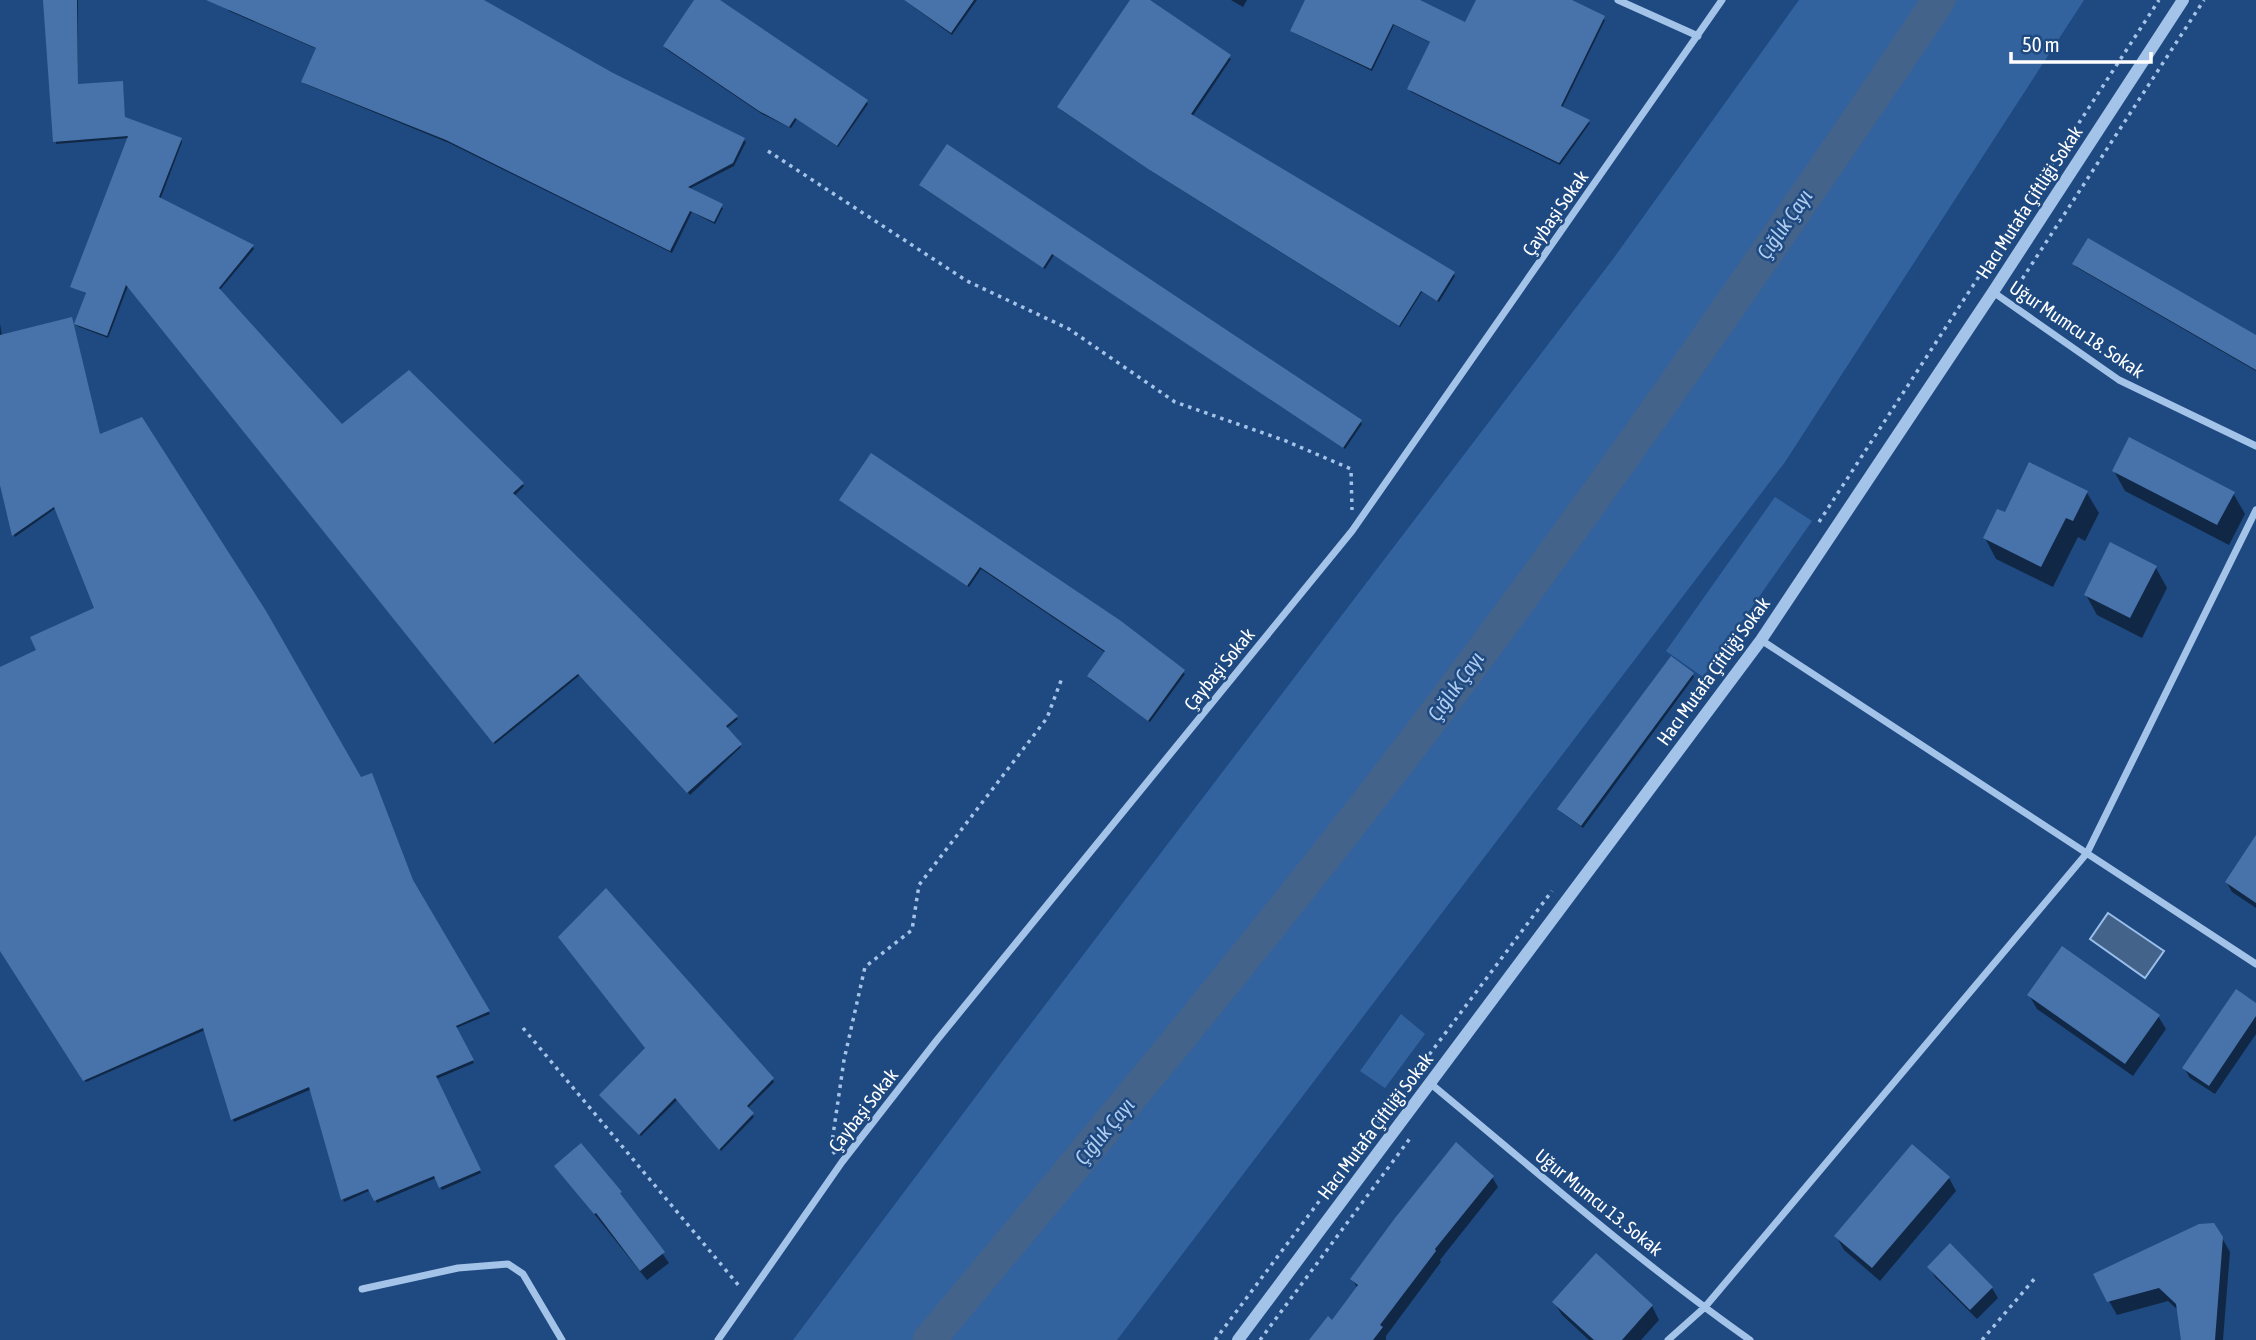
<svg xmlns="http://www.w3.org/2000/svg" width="2256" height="1340" viewBox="0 0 2256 1340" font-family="'Asap Condensed',sans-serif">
<rect width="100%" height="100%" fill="#1f4a81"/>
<path fill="#33639f" d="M1799 0H2084L1785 462 1117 1340H793L1004 1059 1613 259Z
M1775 497 1812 521 1703 677 1666 651Z
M1401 1014 1425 1034 1385 1088 1360 1071Z"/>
<path fill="#44638b" stroke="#98beea" stroke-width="2" d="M2108 913 2164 951 2145 978 2090 939Z"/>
<path fill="#0007" d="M44 0H78V86L123 85 125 119 181 139 182 142 160 200 253 247 254 249 219 291 342 426 522 484 524 486 514 496 736 717 738 719 726 729 741 747 690 795 580 675 495 744 128 286 108 338 77 326 76 324 87 294 72 287 129 138 56 144Z
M231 0H478L612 74 744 140 746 142 734 166 689 189 723 208 715 224 692 212 672 253 449 143 305 84 303 82 317 49 229 11 227 8Z
M696 0H717L866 101 868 104 838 147 797 119 791 128 762 114 666 49 665 46Z
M904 0H977L952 35Z
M1132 0H1147L1231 59 1192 117 1453 274 1455 276 1439 302 1422 292 1400 327 1151 171 1061 110 1059 107Z
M1231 0H1247L1243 7Z
M1307 0H1416L1466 24 1478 0H1569L1605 20 1562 108 1590 123 1560 165 1411 92 1409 89 1431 43 1394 25 1372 71 1294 33 1292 31Z
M947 147 1360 421 1362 424 1345 449 1054 255 1045 269 923 188 921 185Z
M2074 264 2256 337V371L2076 267Z
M0 323 2 337 100 436 414 884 490 1014 456 1028 474 1063 436 1079 481 1173 442 1190 436 1178 377 1203 371 1190 344 1202 312 1089 234 1122 205 1030 86 1082 0 948V669L38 651 96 609 56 508 15 537 14 535 0 477Z
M2114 471 2233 493 2245 514 2229 545 2125 491Z
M2087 493 2099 513 2085 541 2078 537 2053 587 1996 559 1985 538 2005 515Z
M841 500 1119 623 1185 674 1150 722 1090 679 1089 676 1106 653 981 569 969 587Z
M2156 568 2167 588 2142 638 2097 615 2086 595Z
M1692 674 1694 677 1583 828 1561 812Z
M2256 838V908L2232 892 2227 883Z
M2029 995 2158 1016 2166 1029 2133 1076 2037 1009Z
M2256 1005V1034L2215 1094 2190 1078 2184 1068Z
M647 1049 773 1080 774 1082 747 1109 754 1117 721 1151 678 1099 641 1136 603 1098Z
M556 1166 620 1193 669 1263 647 1280Z
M1492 1177 1498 1187 1440 1260 1441 1262 1386 1336V1340H1316L1358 1289 1352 1279Z
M1949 1178 1956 1191 1880 1281 1844 1250 1836 1236Z
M2222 1238 2230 1252 2223 1340H2183L2179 1311 2168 1301 2117 1315 2109 1301Z
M1929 1267 1992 1288 1998 1298 1977 1319 1935 1277Z
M1554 1302 1652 1306 1659 1320 1641 1340H1589L1562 1315Z"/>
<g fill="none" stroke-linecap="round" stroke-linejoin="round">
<path stroke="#44638b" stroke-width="33" d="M929 1340C1097 1139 1264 939 1423 730 1603 492 1772 247 1939 0"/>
</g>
<path fill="#4773aa" d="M43 0H77L78 84 123 81 125 117 182 138 159 197 254 245 219 288 342 424 409 370 524 483 513 493 738 716 726 726 742 744 687 793 578 674 493 743 126 285 107 336 74 324 86 293 70 287 128 136 53 142Z
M206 0H484L613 73 745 138 733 163 688 187 723 204 714 222 690 211 670 251 446 140 301 82 316 48Z
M694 0H720L868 100 837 146 795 118 789 127 759 111 663 46Z
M904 0H974L951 33Z
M1130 0H1150L1231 55 1191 114 1455 272 1437 301 1421 291 1399 326 1148 169 1057 107Z
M1305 0H1420L1465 22 1476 0H1572L1605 16 1561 106 1590 120 1559 163 1407 89 1430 42 1393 24 1371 69 1290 31Z
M947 144 1362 420 1343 448 1052 254 1043 268 919 185Z
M2088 238 2256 335V370L2072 264Z
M72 317 100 434 142 417 266 611 361 777 372 773 413 880 490 1011 456 1026 474 1060 436 1076 481 1170 439 1188 434 1176 374 1201 368 1189 341 1200 309 1087 231 1120 203 1028 83 1081 0 951V667L36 650 30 637 94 608 54 507 12 536 0 485V335Z
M2129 437 2235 492 2217 525 2112 471Z
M871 453 1121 621 1185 670 1148 721 1087 676 1105 651 980 567 967 586 839 500Z
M2029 462 2088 491 2073 521 2066 518 2041 567 1983 538 1997 509 2005 512Z
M2110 542 2157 566 2130 618 2084 595Z
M1671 656 1694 673 1581 826 1557 809Z
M2256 835V903L2225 882Z
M606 888 774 1078 747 1106 754 1113 719 1150 675 1098 639 1135 599 1095 645 1048 558 937Z
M2062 946 2160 1015 2125 1064 2027 995Z
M2236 989 2256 1003V1016L2209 1086 2182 1068Z
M1456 1142 1494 1176 1435 1249 1436 1251 1380 1325 1383 1327 1373 1340H1309L1328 1316 1332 1320 1358 1285 1350 1279 1395 1218Z
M581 1143 622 1192 620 1193 665 1252 640 1271 596 1213 594 1214 554 1166Z
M1912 1144 1950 1177 1872 1268 1834 1236Z
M2214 1223 2223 1237 2215 1340H2181L2176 1304 2159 1288 2107 1302 2093 1274 2199 1224Z
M1950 1243 1993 1287 1970 1310 1927 1267Z
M1596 1253 1653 1305 1622 1340H1594L1552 1302Z"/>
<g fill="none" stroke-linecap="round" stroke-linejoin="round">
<path stroke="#a4c3e8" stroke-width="3.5" stroke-dasharray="3.5 5" stroke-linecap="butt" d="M768 151 967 281 1069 329 1175 402 1286 441 1351 469 1352 510
M2013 293 2204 0
M1819 522 2159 0
M523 1028 740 1287
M835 1154 831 1149 844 1060 865 967 912 930 919 885 1047 718 1062 678
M1215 1340 1552 891
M1260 1340 1411 1137
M1982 1340 2036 1277"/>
<path stroke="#a4c3e8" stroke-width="7" d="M1618 0 1698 36
M1993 292 2119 380 2256 446
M1761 640 2256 964
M1431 1084C1536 1171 1639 1262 1750 1340
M362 1289 458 1268 508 1264 523 1274 562 1340
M718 1340 842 1162 937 1040 1352 531 1722 0
M1668 1340 1705 1307 2087 853 2256 510"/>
<path stroke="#a4c3e8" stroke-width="12" d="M1238 1340 1761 640 1993 292 2183 0"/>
</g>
<g text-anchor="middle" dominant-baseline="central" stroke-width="5" stroke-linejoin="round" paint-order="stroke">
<g font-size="19" fill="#fff" stroke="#1f4a81">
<text transform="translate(2029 202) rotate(-57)">Hacı Mutafa Çiftliği Sokak</text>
<text transform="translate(1555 213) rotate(-55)">Çaybaşi Sokak</text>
<text transform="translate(2077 329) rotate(34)">Uğur Mumcu 18. Sokak</text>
<text transform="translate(1219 669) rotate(-51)">Çaybaşi Sokak</text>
<text transform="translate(1713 671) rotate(-54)">Hacı Mutafa Çiftliği Sokak</text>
<text transform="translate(863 1110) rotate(-52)">Çaybaşi Sokak</text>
<text transform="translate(1375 1126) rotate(-53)">Hacı Mutafa Çiftliği Sokak</text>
<text transform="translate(1599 1202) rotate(39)">Uğur Mumcu 13. Sokak</text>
</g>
<g font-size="21" font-style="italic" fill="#b0cdf0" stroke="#1f4a81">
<text transform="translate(1784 224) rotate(-55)">Çığlık Çayı</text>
<text transform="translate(1455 686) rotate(-54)">Çığlık Çayı</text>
<text transform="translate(1104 1131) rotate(-50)">Çığlık Çayı</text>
</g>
</g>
<path d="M2011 52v10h140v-10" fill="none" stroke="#ffffff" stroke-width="3.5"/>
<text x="2022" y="52" font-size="21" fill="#ffffff" stroke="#1f4a81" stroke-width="5" paint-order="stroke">50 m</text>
</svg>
